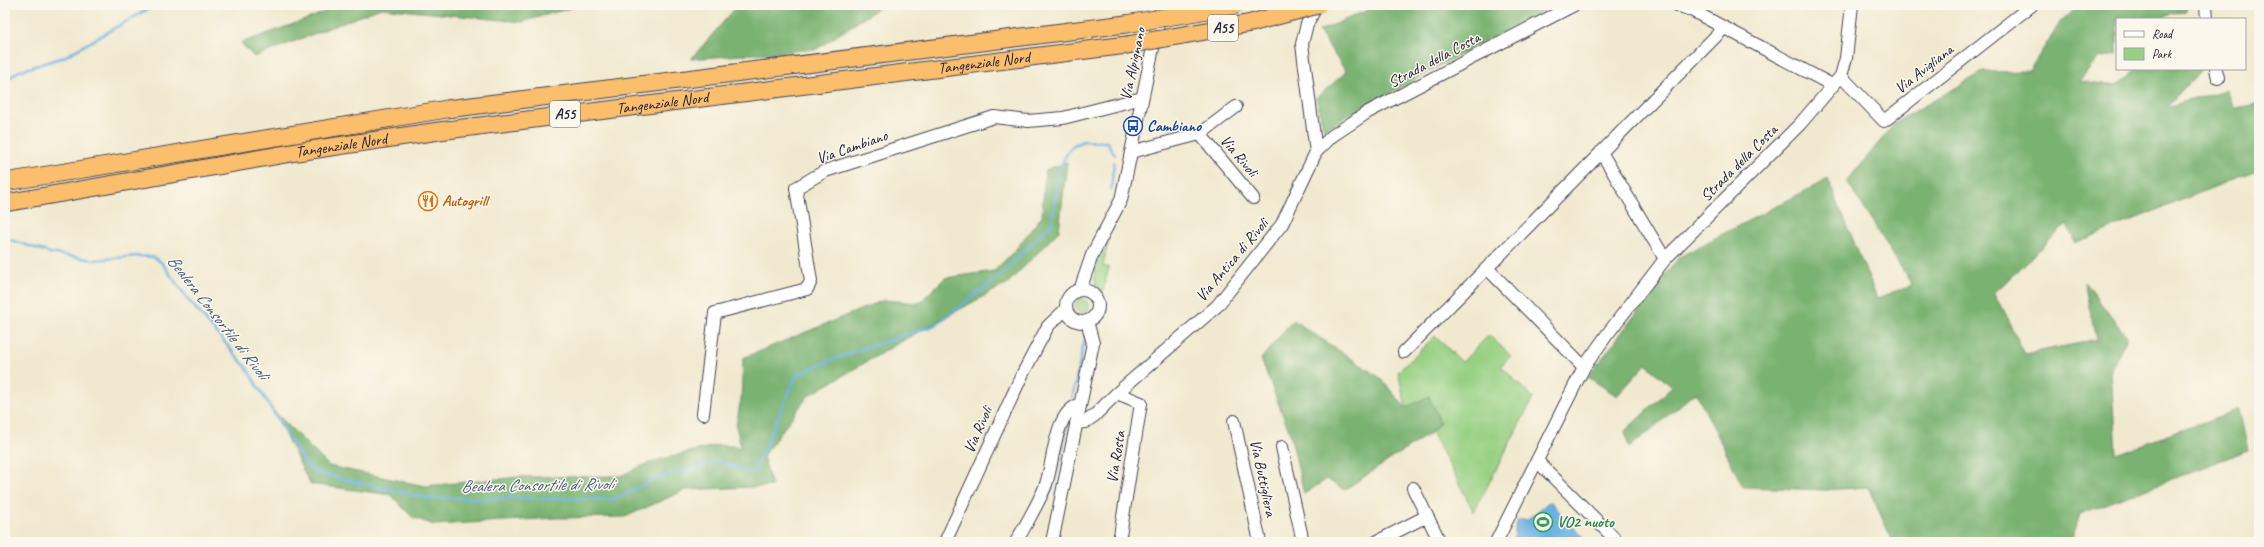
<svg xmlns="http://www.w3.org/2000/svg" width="2264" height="547" viewBox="0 0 2264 547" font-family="Caveat,sans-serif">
<rect width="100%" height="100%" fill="#fbf7ec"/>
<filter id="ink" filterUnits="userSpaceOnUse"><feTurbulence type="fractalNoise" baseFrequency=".025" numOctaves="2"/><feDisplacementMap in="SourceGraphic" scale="8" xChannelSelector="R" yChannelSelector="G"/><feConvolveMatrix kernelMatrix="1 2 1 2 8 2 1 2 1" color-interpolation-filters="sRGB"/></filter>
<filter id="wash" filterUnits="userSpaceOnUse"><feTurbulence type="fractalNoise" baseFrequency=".012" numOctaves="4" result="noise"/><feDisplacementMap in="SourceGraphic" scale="16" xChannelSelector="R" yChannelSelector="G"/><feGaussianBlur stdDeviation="0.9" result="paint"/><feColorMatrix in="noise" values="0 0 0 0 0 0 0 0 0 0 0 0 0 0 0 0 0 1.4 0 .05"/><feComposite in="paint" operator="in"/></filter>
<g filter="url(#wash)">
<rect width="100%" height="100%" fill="#f1e9cf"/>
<path fill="#97d083" stroke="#5c795f" d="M1108 242 1103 266 1109 268 1101 299C1091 281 1092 256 1108 242Z
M1075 306a7 7 0 1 1 14 0a7 7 0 1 1-14 0Z
M1489 335 1511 356 1501 366 1533 398 1474 512 1432 432 1440 422 1406 408 1398 372 1435 336 1462 362Z"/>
<path fill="#79b271" stroke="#4e6a56" d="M339 5H580L522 22 381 8 254 57 241 43 313 17Z
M738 5H883L817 49 691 59Z
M1379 5H1556L1453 58 1324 129 1316 98 1346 72 1319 31Z
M2079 5H2187L2186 11 2154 19H2117V54L2098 58 2080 81 2117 86 2136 69H2202L2166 107 2226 90 2234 108 2259 104V169L2075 243 2067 224 1994 293 2025 354 2096 340 2084 282 2127 337 2111 369 2116 454 2239 409 2248 450 2080 514 2071 542H1893L1868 487 1826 490 1743 487 1696 392 1629 448 1625 431 1672 387 1646 364 1617 396 1588 377 1679 257 1828 179 1877 298 1912 285 1847 181 1896 122 1983 72 2029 71 2061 21Z
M1067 162 1059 231 1008 283 909 337 808 396 763 456 772 486 685 490 625 517 556 518 434 525 412 517 391 495 310 484 272 409 329 466 425 486 519 477 620 476 653 461 718 445 741 447 736 426 741 399 743 358 884 300 919 303 945 278 994 271 1015 250 1042 216 1045 170Z
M1293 320 1379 377 1406 408 1429 396 1440 422 1432 432 1344 490 1327 479 1304 494 1290 433 1261 359Z"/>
<path fill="#6cb0e1" stroke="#47698e" d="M1550 501 1587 542H1514L1515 528 1518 520H1527Z"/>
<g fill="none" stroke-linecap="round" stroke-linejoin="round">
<path stroke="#6cb0e1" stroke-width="2.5" d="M5 81 19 71 64 57 155 5
M1111 190 1114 162
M5 238 50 253 94 260 137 256 153 257 161 262 190 302 246 367 300 456 308 466 317 473 427 498 616 499 653 480 718 461 753 473 797 374 842 356 936 325 1003 273 1052 223 1058 172 1068 151 1074 145 1083 141 1107 142 1115 155
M1097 262 1099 253
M1072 399 1085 338
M1043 505 1053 487 1066 429"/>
</g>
</g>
<g filter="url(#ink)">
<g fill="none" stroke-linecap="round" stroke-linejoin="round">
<g stroke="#414051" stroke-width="14">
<path id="minor" d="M1677 5 1693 11 1832 85
M2206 5 2207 19
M2216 69 2218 78
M1841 76 1884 121 2032 5
M1200 134 1236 107
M1131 152 1200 134 1253 198
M1316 152 1332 136 1368 112 1574 5
M1601 152 1665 259
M1487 268 1584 367
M1066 306a16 16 0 1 1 32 0a16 16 0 1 1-32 0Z
M1080 290 1092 255 1121 200 1162 5
M1404 352 1724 28
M1117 393 1141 403 1119 542
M703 414 715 313 807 289 811 281 796 188 825 171 994 117 1028 121 1063 118 1142 98
M1234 421 1260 542
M1076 423 1085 422 1094 416 1117 393 1217 306 1282 224 1316 152 1302 44 1307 24 1317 5
M1282 447 1303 542
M1537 461 1618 542
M1413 488 1440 542
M945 542 1022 375 1048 326 1066 309
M1016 542C1026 524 1037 506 1045 487 1054 465 1053 413 1079 405
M1052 542 1093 343 1087 321
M1376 542 1427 516
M1496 542 1584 367 1606 336 1665 259 1800 124 1841 76 1846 58 1852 5"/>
</g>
<g stroke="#414051" stroke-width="19">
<g id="highway">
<path d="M5 182 447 109 1126 24"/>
<path id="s1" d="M5 203 297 152 439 131 1127 45"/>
</g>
</g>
<use href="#minor" stroke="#fff" stroke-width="12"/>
<use href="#highway" stroke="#fabe6d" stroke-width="17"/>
<g stroke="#414051" stroke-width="19" stroke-linecap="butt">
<path id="highway-bridge" d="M1126 24 1237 5
M1127 45 1251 23 1318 5"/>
</g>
<use href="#highway-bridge" stroke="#fabe6d" stroke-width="17"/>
</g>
</g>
<defs>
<g id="bus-ring" transform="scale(1)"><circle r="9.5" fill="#fbf7ec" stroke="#1a4fb4" stroke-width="1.5"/><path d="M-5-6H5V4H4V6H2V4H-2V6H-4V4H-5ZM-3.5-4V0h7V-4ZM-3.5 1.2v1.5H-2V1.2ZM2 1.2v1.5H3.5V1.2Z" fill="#1a4fb4"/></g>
<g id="restaurant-ring" transform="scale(1)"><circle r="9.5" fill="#fbf7ec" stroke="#e8710a" stroke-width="1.5"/><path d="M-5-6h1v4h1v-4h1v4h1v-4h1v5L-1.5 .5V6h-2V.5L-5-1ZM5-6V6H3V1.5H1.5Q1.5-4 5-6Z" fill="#e8710a"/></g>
<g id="stadium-ring" transform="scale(1)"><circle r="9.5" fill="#fbf7ec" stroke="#2e9e5b" stroke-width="1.5"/><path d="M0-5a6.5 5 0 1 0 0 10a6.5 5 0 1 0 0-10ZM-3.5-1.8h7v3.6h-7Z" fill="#2e9e5b"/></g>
</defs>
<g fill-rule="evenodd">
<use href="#bus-ring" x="1133" y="126"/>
<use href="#restaurant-ring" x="428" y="201"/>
<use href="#stadium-ring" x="1543" y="522"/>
</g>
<g text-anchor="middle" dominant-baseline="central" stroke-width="3" stroke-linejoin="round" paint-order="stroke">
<g fill="#fbf7ec" stroke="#636270" stroke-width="1">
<rect x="1208" y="15" width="30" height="26" rx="3"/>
<rect x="550" y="101" width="30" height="26" rx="3"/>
</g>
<g font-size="15" font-weight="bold" fill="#22223b">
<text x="1223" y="28">A55</text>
<text x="565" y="114">A55</text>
</g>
<g font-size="16" fill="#22223b" stroke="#fbf7ec">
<text transform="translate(1434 60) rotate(-28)">Strada della Costa</text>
<text stroke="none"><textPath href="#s1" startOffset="989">Tangenziale Nord</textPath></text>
<text transform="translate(1133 64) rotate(-78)">Via Alpignano</text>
<text transform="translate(1924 69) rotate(-38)">Via Avigliana</text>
<text stroke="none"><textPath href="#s1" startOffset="665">Tangenziale Nord</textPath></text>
<text stroke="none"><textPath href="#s1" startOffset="341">Tangenziale Nord</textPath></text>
<text transform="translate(852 147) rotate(-19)">Via Cambiano</text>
<text transform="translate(1239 156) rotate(50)">Via Rivoli</text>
<text transform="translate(1739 163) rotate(-45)">Strada della Costa</text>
<text transform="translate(1232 260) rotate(-50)">Via Antica di Rivoli</text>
<text transform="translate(978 430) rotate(-66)">Via Rivoli</text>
<text transform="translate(1116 457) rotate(-81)">Via Rosta</text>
<text transform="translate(1263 478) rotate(78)">Via Buttigliera</text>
</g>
<g font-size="16" font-weight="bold" fill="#164399" stroke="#fbf7ec" text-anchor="start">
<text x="1147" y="126">Cambiano</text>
</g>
<g font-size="16" font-weight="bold" fill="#c56008" stroke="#fbf7ec" text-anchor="start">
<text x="442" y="201">Autogrill</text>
</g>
<g font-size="16" font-weight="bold" fill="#27864d" stroke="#fbf7ec" text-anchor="start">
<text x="1557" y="522">VO2 nuoto</text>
</g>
<g font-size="17" font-style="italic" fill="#405b7d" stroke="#fbf7ec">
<text transform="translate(218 317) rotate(52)">Bealera Consortile di Rivoli</text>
<text transform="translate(537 485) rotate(-1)">Bealera Consortile di Rivoli</text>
</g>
</g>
<rect width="2264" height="547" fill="none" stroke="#fbf7ec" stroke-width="20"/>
<rect x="2116" y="18" width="130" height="52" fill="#fbf7ec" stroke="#a4a2a5"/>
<rect x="2124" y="31" width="20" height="6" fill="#ffffff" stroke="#a4a2a5"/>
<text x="2152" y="38" font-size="12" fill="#22223b">Road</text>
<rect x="2124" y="48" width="20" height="12" fill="#97d083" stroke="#a4a2a5"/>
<text x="2152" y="58" font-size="12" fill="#22223b">Park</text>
</svg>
